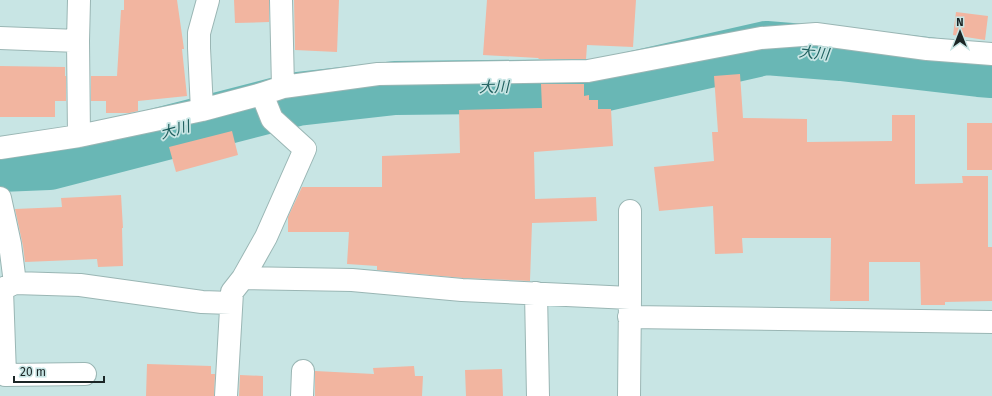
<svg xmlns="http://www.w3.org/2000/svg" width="992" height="396" viewBox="0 0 992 396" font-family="'Fira Sans','Noto Sans JP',sans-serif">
<rect width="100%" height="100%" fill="#c8e5e4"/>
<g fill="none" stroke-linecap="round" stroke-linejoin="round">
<path stroke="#69b7b5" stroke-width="54" d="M0 165 49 163 297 99 395 88 598 86 766 48 841 54 979 70 992 71"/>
</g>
<path fill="#f2b5a0" d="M124 0H177L184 49H182L187 96 138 101V111L129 113H106V101H91V76H117L121 10H124Z
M234 0H269V22L235 23Z
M294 0H339L337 52 295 50Z
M487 0H636L633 47 587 45 586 59H539L538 58 483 55Z
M956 12 988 16 985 40 953 35Z
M0 66 65 67V76H66V101H55V117H0Z
M740 74 743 118 807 119V142L892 141V115H915V184L963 183 962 176H988V247H992V301L945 302V305H921L920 262H869V301H830L831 238H742L743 253 715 254 713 206 659 211 654 167 714 161 712 132H718L714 76Z
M541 84H584V96L589 95V100H598V109H611L613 146 534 152 535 199 596 197 597 221 532 223 530 281 463 278 377 270V266L347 264 349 232H288V217L302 187H382V156L460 153 459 110 542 108Z
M967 123H992V170H967Z
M232 131 238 155 176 172 169 147Z
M121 195 123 228H122L123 266 98 267 97 259 25 262 23 246 15 209 62 207 61 198Z
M147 364 211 366V374H215L214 396H146Z
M414 366 415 376H423L422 396H315V371L374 374 373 368Z
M502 369 503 396H466L465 370Z
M240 375 263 376V396H239Z"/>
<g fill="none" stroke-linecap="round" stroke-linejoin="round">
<g stroke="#9ab6b4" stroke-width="24">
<path id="minor" d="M281 0 283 87
M0 38 78 41 79 136
M78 41 79 0
M202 110 199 48V33L208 0
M0 148 79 136 202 110 262 94 283 87 378 74 588 71 761 38 816 34 927 49 992 54
M0 198 10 244 15 283
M243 278 352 280 462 290 630 298
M0 290 15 283 80 285 202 302 231 303
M2 290 5 375 85 374
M536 293 538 396
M629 317 992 322
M226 396 232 292 243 278 266 237 305 149 272 119 262 94
M302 396 303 371
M629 396 630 298V211"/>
</g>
<use href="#minor" stroke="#fff" stroke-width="22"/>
</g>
<g text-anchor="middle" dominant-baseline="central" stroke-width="3.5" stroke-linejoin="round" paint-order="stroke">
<g font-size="15" font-style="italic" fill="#20605f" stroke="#c8e5e4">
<text transform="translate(814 53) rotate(6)">大川</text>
<text transform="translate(494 87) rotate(-1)">大川</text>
<text transform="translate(175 130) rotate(-15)">大川</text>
</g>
</g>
<g transform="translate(960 32)" stroke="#c8e5e4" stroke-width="3" paint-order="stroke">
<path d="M0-3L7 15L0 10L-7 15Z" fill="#1b2626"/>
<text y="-6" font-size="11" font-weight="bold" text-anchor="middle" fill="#1b2626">N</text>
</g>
<path d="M14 376v6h90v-6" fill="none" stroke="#1b2626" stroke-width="2"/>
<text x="20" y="376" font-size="12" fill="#1b2626" stroke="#c8e5e4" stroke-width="3" paint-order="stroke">20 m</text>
</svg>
